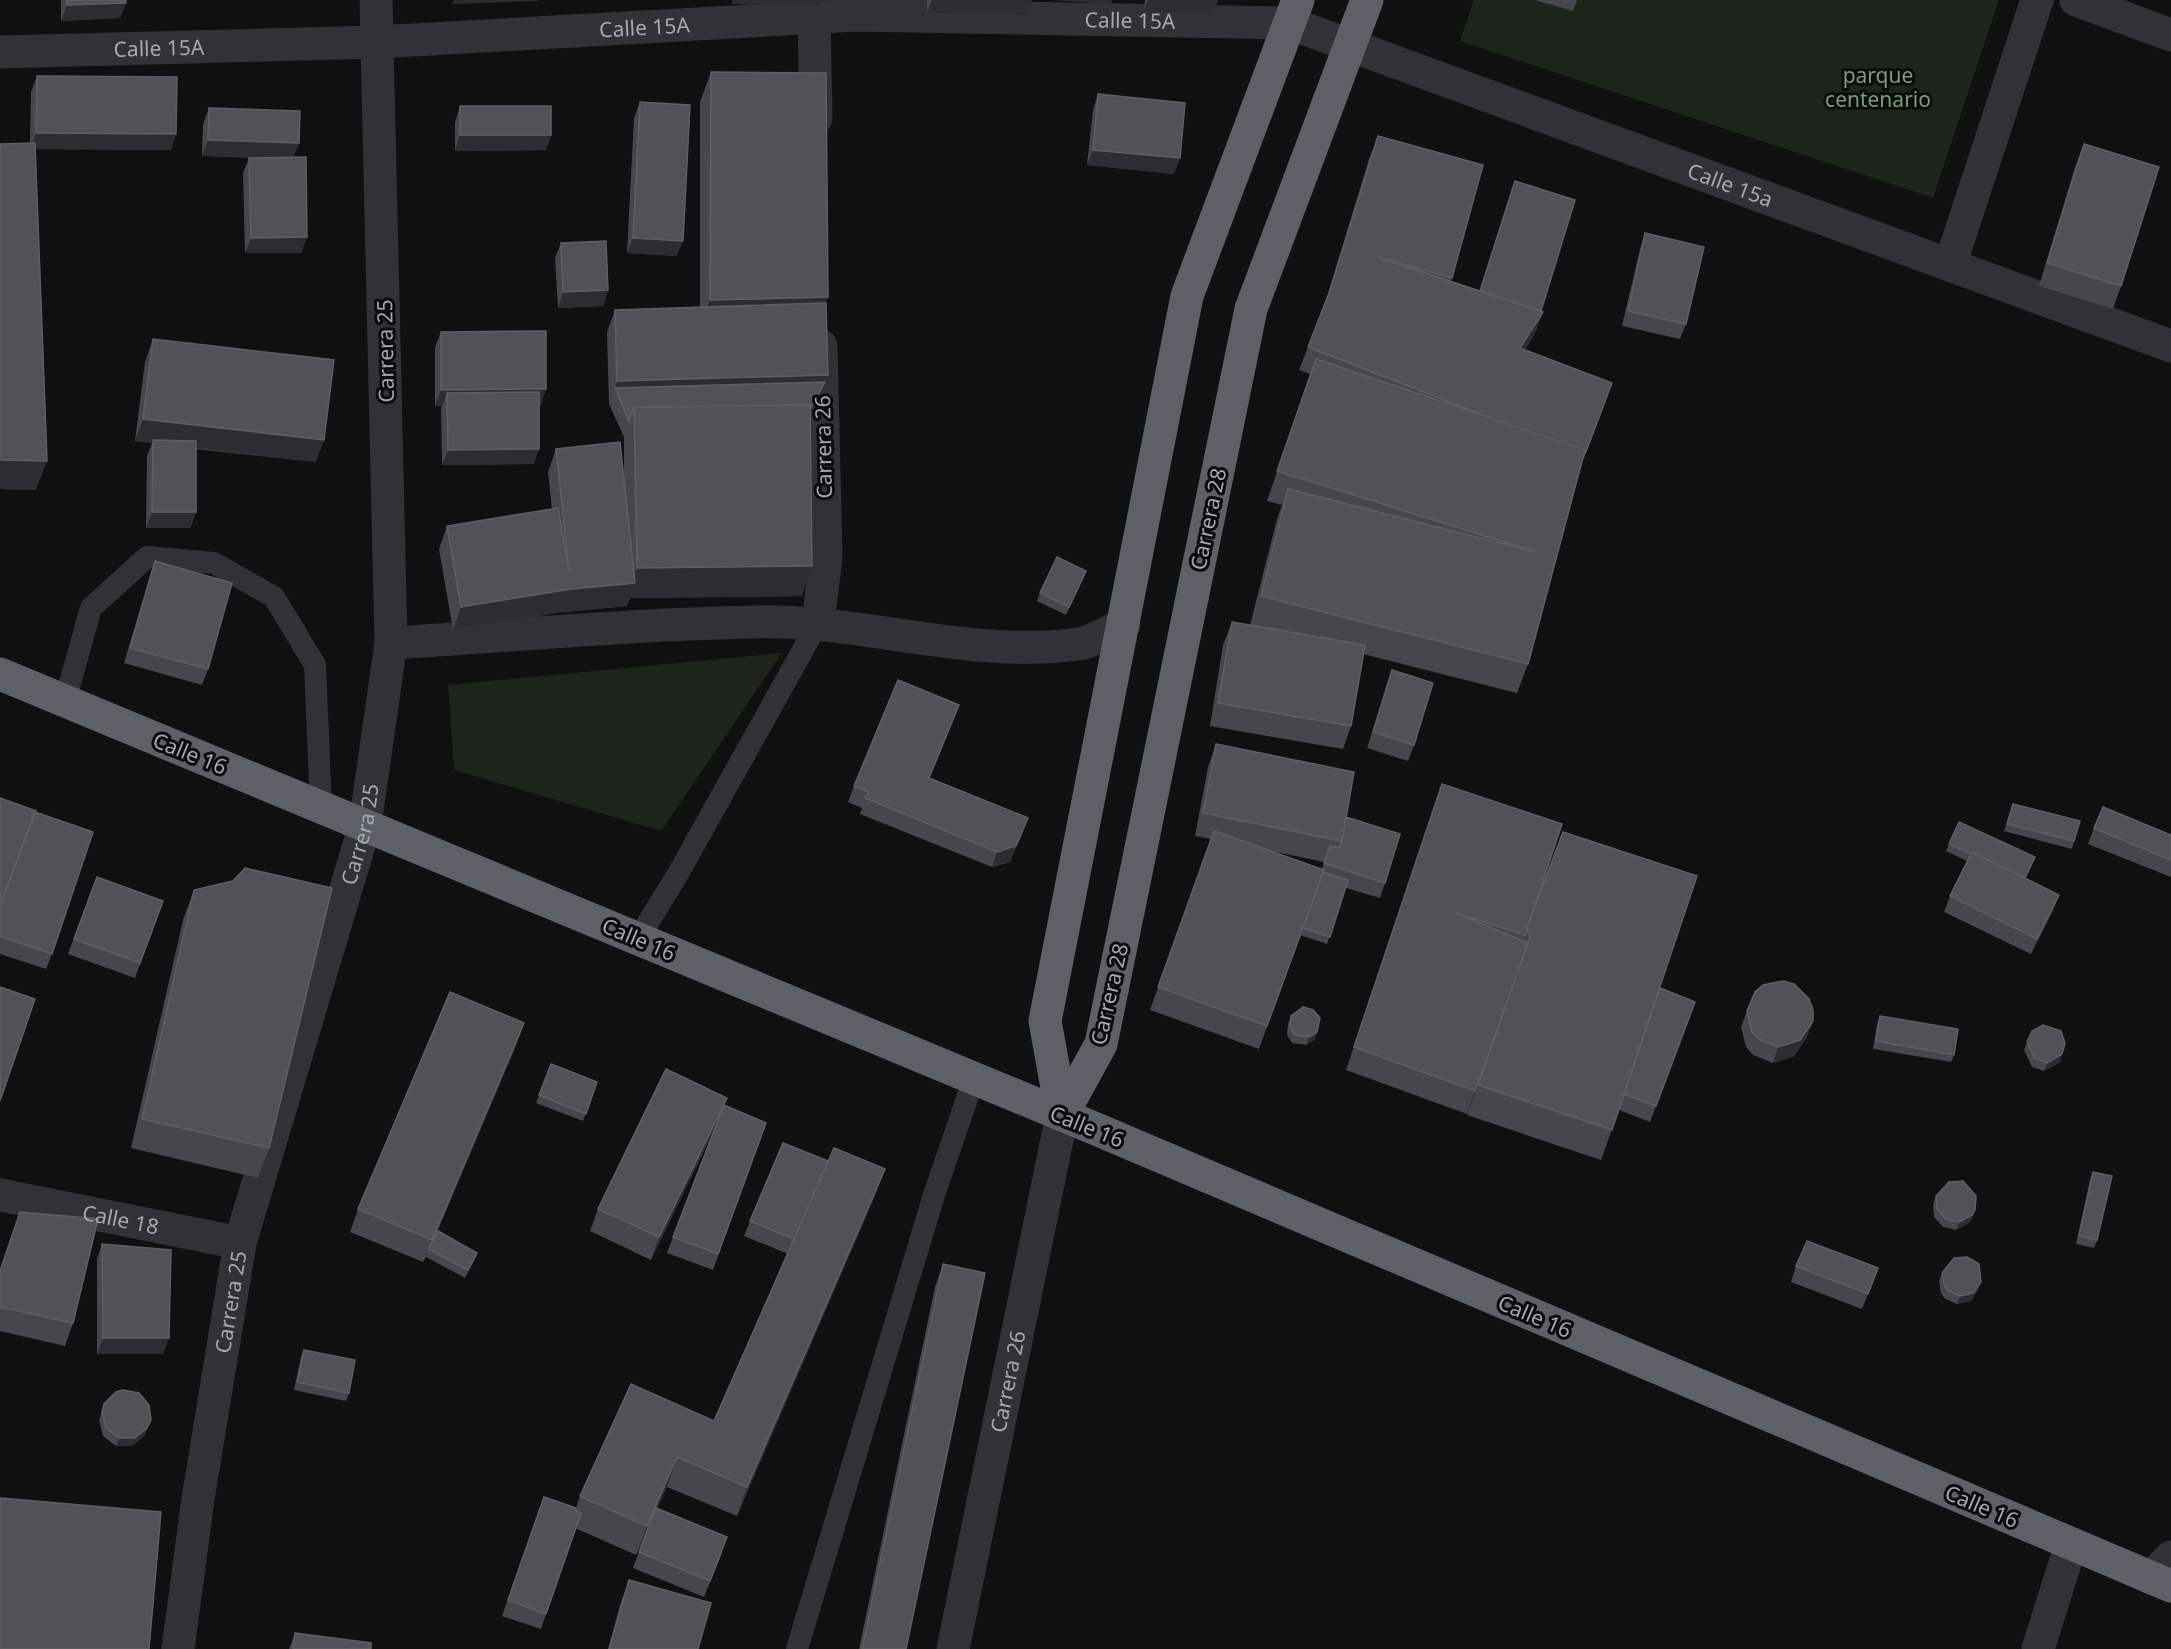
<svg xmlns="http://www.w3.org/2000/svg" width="2171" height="1649" viewBox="0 0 2171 1649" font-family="'Noto Sans',sans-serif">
<rect width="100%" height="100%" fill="#101011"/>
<path fill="#1c241c" d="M1474 0H1999L1933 198 1460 41Z
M782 653 661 831 454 770 448 685Z"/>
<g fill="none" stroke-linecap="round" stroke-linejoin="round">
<path stroke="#313236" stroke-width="22" d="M65 701 91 608 147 557 214 563 274 597 315 665 321 807
M638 939 679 872 818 623
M797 1649 934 1195 974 1078"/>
<g stroke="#313236" stroke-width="33">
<path d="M2076 0 2171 35"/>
<path d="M814 18 816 118"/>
<path id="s1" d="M0 52 377 42 856 15 1289 23 2171 346"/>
<path d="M1950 265 2037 0"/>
<path d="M818 623 826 557 821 346"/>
<path d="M391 643C512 636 633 624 754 622 862 619 970 659 1078 644 1093 642 1110 631 1124 624"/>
<path id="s2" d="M0 1195 240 1243"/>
<path d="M2151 1578 2171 1557"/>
<path id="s3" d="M178 1649 198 1499 240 1243 365 825 391 643 376 0"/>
<path id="s4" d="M953 1649 1062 1115"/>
<path d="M2038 1649 2071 1544"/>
</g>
<path stroke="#5d6167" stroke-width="33" d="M0 674 1089 1126 2171 1586
M1062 1115 1101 1044 1251 309 1367 0
M1062 1115 1045 1021 1187 296 1298 0"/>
</g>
<path fill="#46474c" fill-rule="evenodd" d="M61 0H126V3L120 18 61 21Z
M927 0H1032L1027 15 927 13Z
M1145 0H1218L1212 15 1144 11Z
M1535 0H1577L1573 11Z
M711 72 826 303 828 375 819 398 810 415 802 596 630 598 627 606 563 612 453 630 439 549 447 526 552 509 548 472 556 449 624 483V437L609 404 607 332 615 310 700 307V102Z
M37 76 176 134 171 150 35 149 36 490 0 489V144L30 143 31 92Z
M1098 94 1174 174 1087 165 1093 110Z
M640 102 677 256 627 253 634 118Z
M460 106 551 135 546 150 455 151V122Z
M209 108 299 143 293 157 307 237 301 253H245L243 173 249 158H262L202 156 203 124Z
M1378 136 1483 165 1451 281 1480 291 1515 181 1541 311 1543 312 1534 335 1525 350 1604 406 1582 463 1528 664 1517 693 1363 654 1351 726 1343 749 1210 726 1223 645 1232 622 1250 625 1277 519 1282 505 1267 501 1310 374 1299 370 1324 307 1369 159Z
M2084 144 2121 286 2113 309 2039 286 2075 167Z
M1645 233 1686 324 1680 339 1622 326 1640 249Z
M561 243 608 290 603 306 558 308 555 258Z
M441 332 541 405H539L534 464 442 465 441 408 442 406H435V347Z
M153 339 316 462 196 449V512L190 528H146L147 456 152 443 135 441 145 362Z
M155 561 208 669 202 685 124 663 150 576Z
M1083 579 1066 615 1037 601 1040 593Z
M1392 670 1414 745 1408 761 1367 748Z
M953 720 929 778 1028 818 1010 862 992 867 860 814 862 808 848 802 854 786Z
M1216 744 1346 817 1385 883 1380 898 1346 888 1327 944 1300 935 1301 933 1259 1049 1150 1010 1211 839 1195 836 1208 767ZM1271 851 1324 862 1322 869Z
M1442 784 1525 935 1563 832 1655 1001 1695 1002 1650 1122 1619 1110 1601 1160 1467 1115 1514 984 1467 1114 1346 1070Z
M0 798 52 954 46 969 0 954Z
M2013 804 2074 841 2072 849 2004 831Z
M2094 828 2171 835V877L2088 844Z
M1949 844 2032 865 2025 879 2053 911 2031 954 1944 912 1950 896 1967 861 1946 851Z
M97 877 163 901 135 978 68 954Z
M194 890 269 1148 258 1178 131 1148 183 920Z
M1747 1011 1807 1037 1794 1056 1773 1063 1753 1055 1746 1047 1741 1027Z
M1291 1016 1317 1032 1314 1040 1306 1045 1292 1043 1287 1035 1288 1024Z
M1880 1016 1954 1055 1951 1062 1873 1049 1877 1024Z
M524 1023 516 1046 434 1239 477 1253 474 1261 465 1278 426 1257 423 1262 350 1232 358 1209Z
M2027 1042 2060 1062 2044 1071 2032 1067 2024 1050Z
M551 1064 597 1082 583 1121 536 1103Z
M727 1098 724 1105 766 1123 713 1270 667 1253 717 1124 651 1260 590 1231 598 1209Z
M828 1161 885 1169 874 1198 737 1516 667 1487 657 1508 722 1553 704 1597 633 1568 647 1530 636 1555 575 1528 541 1629 502 1616 544 1497 576 1508 580 1496 714 1421 788 1254 744 1236 750 1221Z
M2093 1172 2097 1240 2094 1248 2076 1244 2090 1180Z
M1936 1196 1975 1210 1973 1217 1969 1223 1956 1230 1943 1227 1934 1217 1933 1204Z
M102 1244 163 1354H97V1259Z
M943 1264 906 1649H859L935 1287Z
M1796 1266 1878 1268 1862 1309 1791 1282Z
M0 1270 73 1323 65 1346 0 1331Z
M1942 1273 1981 1282 1978 1290 1971 1301 1957 1304 1945 1299 1941 1293 1939 1281Z
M304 1350 349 1393 346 1401 294 1390 301 1357Z
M104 1404 151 1420 144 1436 132 1446H116L103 1436 99 1420Z
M629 1580 698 1649H608L621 1602Z
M295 1633 371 1649H289Z"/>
<path fill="#2c2d30" d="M454 0H538L537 1 452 4Z
M733 0H823L821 6 731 4Z
M932 0H1032L1027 15 927 13Z
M1050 0H1112L1111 4Z
M1148 0H1218L1212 15 1144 11Z
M126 3 120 18 61 21 67 5Z
M36 133 176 134 171 150 30 149Z
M460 135H551L546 150 455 151Z
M208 140 299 143 293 158 202 156Z
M1093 150 1180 158 1174 174 1087 165Z
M307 237 301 253H245L251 238Z
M633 238 683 241 677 256 627 253Z
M608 290 603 306 558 308 563 292Z
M828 297 817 326 699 329 710 300Z
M1543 312 1534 335 1512 371 1520 348Z
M828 375 819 398 799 435 615 388 617 381Z
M546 389 541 405 447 406V393L442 406H435L441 390Z
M143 419 324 440 316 462 153 443V440L152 443 135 441Z
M539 449 534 464 442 465 448 450Z
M0 460 47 461 36 490 0 489Z
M152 512H196L190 528H146Z
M812 566 802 596 630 598 627 606 563 612 453 630 461 607 571 589 631 583 637 568Z
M1086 571 1083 579 1066 615 1069 607Z
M1028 818 1010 862 992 867 997 852Z
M2059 895 2053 911 2031 954 2037 939Z
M1813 1021 1807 1037 1794 1056 1773 1063 1778 1047Z
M524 1023 516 1046 423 1262 432 1240Z
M1317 1032 1314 1040 1306 1045 1309 1037Z
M2062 1054 2060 1062 2044 1071 2047 1063Z
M727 1098 718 1121 651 1260 659 1237Z
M885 1169 874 1198 737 1516 747 1487Z
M1975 1210 1973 1217 1969 1223 1956 1230 1959 1222Z
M477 1253 474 1261 465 1278 468 1270Z
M1981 1282 1978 1290 1971 1301 1957 1304 1960 1296Z
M103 1338H169L163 1354H97Z
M151 1420 144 1436 132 1446H116L119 1438Z
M677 1457 667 1487 636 1555 647 1526Z"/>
<path fill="#505257" stroke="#5c6065" stroke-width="1.5" d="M67 0H126V3L67 5Z
M711 72 826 73 828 297 710 300Z
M37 76 177 77 176 134 36 133Z
M1098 94 1185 103 1180 158 1093 150Z
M640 102 690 105 683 241 633 238Z
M460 106H551V135H460Z
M209 108 300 111 299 143 208 140Z
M1378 136 1483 165 1452 278 1377 257 1543 312 1520 348 1612 383 1585 454V450L1496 420 1308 347 1329 293Z
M35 143 47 461 0 460V144Z
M2084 144 2159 167 2121 286 2047 263Z
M306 157 307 237 251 238 249 158Z
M1515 181 1575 200 1541 311 1480 291Z
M1645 233 1704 247 1686 324 1628 311Z
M606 241 608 290 563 292 561 243Z
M826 303 828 375 617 381 615 310Z
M546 331V389L441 390V332Z
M153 339 334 360 324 440 143 419Z
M1316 359 1585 450 1528 664 1261 596 1288 489 1536 552 1277 471Z
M825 382 810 410V405L634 407 629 421 615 388Z
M539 392V449L448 450 447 393Z
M810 405 812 566 637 568 634 407Z
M153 440 196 441V512H152Z
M620 442 635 583 571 589 461 607 447 526 558 508 569 571 556 449Z
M1057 557 1086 571 1069 607 1040 593Z
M155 561 232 583 208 669 130 648Z
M1232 622 1365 645 1351 726 1218 703Z
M1392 670 1433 683 1414 745 1373 732Z
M898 680 959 705 929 778 1028 818 1016 846 997 852 865 798 869 792 854 786Z
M1216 744 1354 772 1342 841 1203 813Z
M1442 784 1562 824 1525 935 1456 913 1528 943 1475 1091 1354 1047Z
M0 798 36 811 0 906Z
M2013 804 2080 821 2074 841 2007 824Z
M2103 807 2171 835V860L2094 828Z
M35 812 93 832 52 954 0 936V906Z
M1346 817 1400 834 1385 883 1324 863 1330 846 1339 848 1342 841Z
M1959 822 2035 857 2025 878 1972 852 1971 854 1949 844Z
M1214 831 1324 870 1267 1026 1158 987Z
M1563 832 1697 876 1612 1130 1478 1085 1530 937 1527 928Z
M1972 852 2059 895 2037 939 1950 896Z
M245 868 332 888 269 1148 142 1119 194 890 233 881Z
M1323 872 1348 880 1330 937 1303 928Z
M97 877 163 901 140 963 74 939Z
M1783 981 1794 984 1809 999 1813 1010V1021L1800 1040 1778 1047 1759 1039 1752 1032 1747 1011 1755 992 1763 985Z
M0 987 35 999 0 1101Z
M1660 988 1695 1002 1656 1106 1624 1094Z
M450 992 524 1023 432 1240 358 1209Z
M1303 1007 1313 1010 1320 1018 1317 1032 1309 1037 1295 1035 1290 1027 1291 1016Z
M1880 1016 1958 1029 1954 1055 1876 1041Z
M2043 1025 2061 1031 2065 1043 2062 1054 2047 1063 2035 1059 2027 1042 2032 1031Z
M551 1064 597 1082 586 1114 539 1095Z
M666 1069 727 1098 659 1237 598 1209Z
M724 1105 766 1123 718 1254 673 1237Z
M783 1143 828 1161 794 1239 750 1221Z
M834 1148 885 1169 747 1487 677 1457 647 1526 580 1496 631 1384 714 1421Z
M2093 1172 2112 1176 2097 1240 2079 1236Z
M1963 1181 1976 1196 1975 1210 1972 1215 1959 1222 1946 1219 1937 1209 1936 1196 1949 1182Z
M20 1212 98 1219 73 1323 0 1307V1271Z
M438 1231 477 1253 468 1270 428 1249Z
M1807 1241 1878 1268 1868 1294 1796 1266Z
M102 1244 171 1250 169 1338H103Z
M1967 1257 1979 1264 1981 1282 1973 1293 1960 1296 1948 1291 1944 1285 1942 1273 1954 1258Z
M943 1264 985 1273 906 1649H862Z
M304 1350 355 1360 349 1393 297 1382Z
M123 1390 139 1393 149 1405 151 1420 147 1428 135 1438H119L106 1428 102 1412 104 1404 116 1392Z
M544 1497 576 1508 575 1510 581 1513 546 1614 508 1600Z
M0 1498 161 1512 149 1649H0Z
M656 1508 727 1537 710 1581 639 1552Z
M629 1580 711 1603 698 1649H609Z
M295 1633 371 1643V1649H293Z"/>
<g text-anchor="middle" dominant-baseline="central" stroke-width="6" stroke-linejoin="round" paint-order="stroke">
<g font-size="21" fill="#a1a9b2" stroke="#0b0b0c">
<text stroke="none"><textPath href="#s1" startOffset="1131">Calle 15A</textPath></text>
<text stroke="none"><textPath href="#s1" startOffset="645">Calle 15A</textPath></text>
<text stroke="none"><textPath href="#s1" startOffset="159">Calle 15A</textPath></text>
<text stroke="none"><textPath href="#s1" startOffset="1760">Calle 15a</textPath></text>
<text transform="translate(385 351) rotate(-91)">Carrera 25</text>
<text transform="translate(823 447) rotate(-91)">Carrera 26</text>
<text transform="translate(1208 519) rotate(-78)">Carrera 28</text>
<text transform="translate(190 753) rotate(22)">Calle 16</text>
<text stroke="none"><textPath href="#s3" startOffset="837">Carrera 25</textPath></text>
<text transform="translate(639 939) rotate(23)">Calle 16</text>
<text transform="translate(1109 994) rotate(-77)">Carrera 28</text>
<text transform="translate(1087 1126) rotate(22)">Calle 16</text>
<text stroke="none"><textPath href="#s2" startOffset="123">Calle 18</textPath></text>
<text stroke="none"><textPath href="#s3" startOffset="351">Carrera 25</textPath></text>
<text transform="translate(1535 1316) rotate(23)">Calle 16</text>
<text stroke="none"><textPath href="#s4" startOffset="273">Carrera 26</textPath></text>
<text transform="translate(1982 1506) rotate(23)">Calle 16</text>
</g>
<g font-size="21" fill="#7b9d78" stroke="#0b0b0c">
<text x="1878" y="75">parque<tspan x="1878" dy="24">centenario</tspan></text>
</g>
</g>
</svg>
